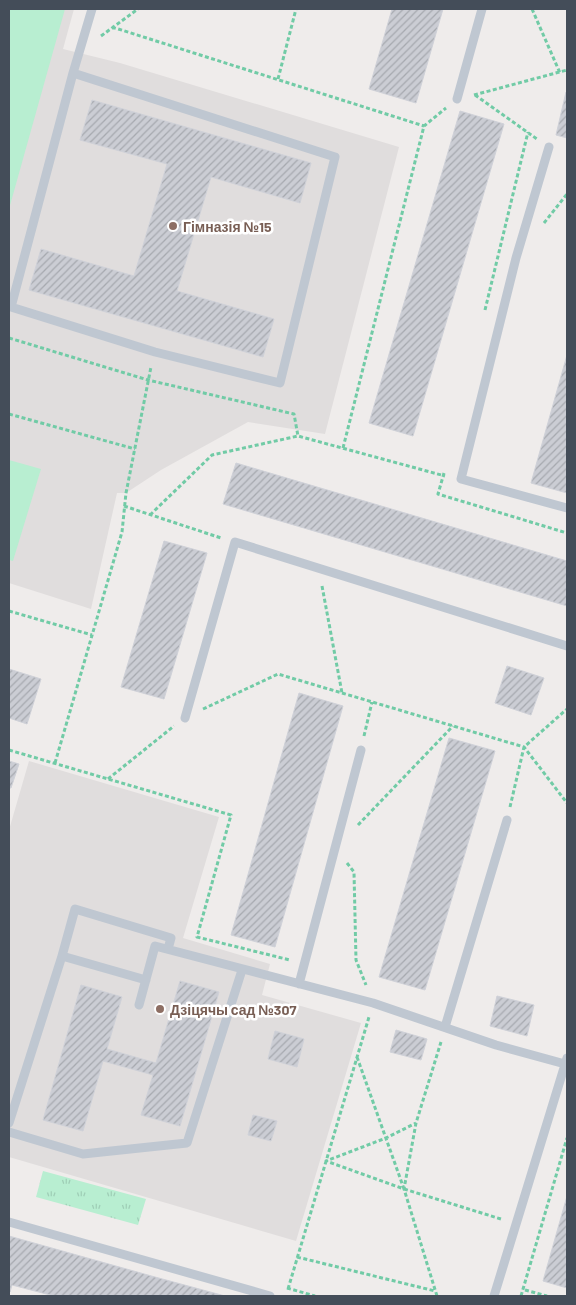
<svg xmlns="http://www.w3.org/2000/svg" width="576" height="1305" viewBox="0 0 576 1305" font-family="Barlow,sans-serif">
<defs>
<pattern id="park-tufts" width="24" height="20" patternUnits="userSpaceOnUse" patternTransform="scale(1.25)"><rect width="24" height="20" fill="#b8eed1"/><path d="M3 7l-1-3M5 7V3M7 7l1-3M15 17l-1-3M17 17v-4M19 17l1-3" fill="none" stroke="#9fceb6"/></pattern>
<pattern id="building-hatch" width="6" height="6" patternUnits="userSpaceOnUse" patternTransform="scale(1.25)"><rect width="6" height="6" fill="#cbcdd4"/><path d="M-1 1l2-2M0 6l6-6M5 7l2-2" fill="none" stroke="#a6a9af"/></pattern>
</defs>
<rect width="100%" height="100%" fill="#efeceb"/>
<path fill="#e0dddd" d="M9 9H74L63 49 120 63 399 147 325 434 248 422 161 470 126 493H117L91 609 9 583Z
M29 761 219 817 183 938 270 964 262 995 361 1023 296 1241 9 1157V830Z"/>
<path fill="url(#park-tufts)" d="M43 1171 146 1199 138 1225 36 1197Z"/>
<path fill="#b8eed1" d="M9 9H65L9 209Z
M9 460 41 469 13 561 9 560Z"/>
<path fill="url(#building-hatch)" stroke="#cfd1d8" d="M392 9H443L416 103 369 89Z
M566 92H567V138L556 135Z
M92 100 311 163 300 203 211 177 177 291 274 319 263 357 29 290 41 249 134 276 167 164 80 140Z
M460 111 504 124 413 436 369 423Z
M567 355V493L531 483Z
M236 463 567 561V606L223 504Z
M164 541 207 553 164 699 121 687Z
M507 666 544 678 531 715 495 703Z
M9 669 41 679 27 724 9 718Z
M299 693 343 706 275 947 231 935Z
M449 738 495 751 425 990 379 977Z
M9 761 19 764 11 788H9Z
M180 981 219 992 180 1126 141 1115 153 1075 103 1061 83 1131 43 1120 81 985 122 997 107 1049 156 1063Z
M497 996 534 1005 527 1036 490 1026Z
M396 1030 427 1039 421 1060 390 1052Z
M275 1031 304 1039 297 1067 268 1059Z
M253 1115 277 1121 271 1141 248 1135Z
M567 1196V1288L543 1281Z
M9 1236 155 1277 225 1296H54L12 1285 10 1292Z"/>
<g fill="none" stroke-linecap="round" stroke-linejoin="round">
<path stroke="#71cba6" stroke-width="3" stroke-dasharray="4 2.5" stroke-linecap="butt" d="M532 9 560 73
M112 27 424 126
M101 36 138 9
M278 79 296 9
M474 95 567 70
M475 95 537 139
M544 223 567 194
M485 310 528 132
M9 338 148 380 294 414 298 436
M9 414 135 449
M343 448 424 126 446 108
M444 473 438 494 567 533
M124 506 221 538
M150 515 212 455 298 436 445 476
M322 586 342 693
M9 611 92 635
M203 709 278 674 524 747 567 803
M364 736 372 702
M9 750 231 815 197 937 290 960
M55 763 122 532 126 493 151 367
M108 779 174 726
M510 807 524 747 567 709
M358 825 453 726
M347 863 354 872 356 960 366 985
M357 1057 404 1189 326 1161 386 1138 416 1123
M404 1189 501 1219
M297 1257 435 1291
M287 1288 315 1296
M288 1289 369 1017
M525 1290 547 1296
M437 1296 404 1189 416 1123 441 1042
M521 1296 567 1138"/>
<path stroke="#bfc7d1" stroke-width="9" d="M73 73 335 157 280 383 155 352 11 307 73 73 92 9
M457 99 482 9
M549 147 516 258 461 479 567 508
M185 718 235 542 567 646
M62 956 75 909 171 938 168 949
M299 984 361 750
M139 1005 155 946 373 1003 496 1045 565 1064
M445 1027 507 820
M9 1123 62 956 146 980
M9 1132 83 1154 187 1143 242 970
M9 1222 270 1296
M494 1296 567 1058"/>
</g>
<g fill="#8d6e63" stroke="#fff" stroke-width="2">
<circle cx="173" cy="226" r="5"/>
<circle cx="160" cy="1009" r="5"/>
</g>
<g text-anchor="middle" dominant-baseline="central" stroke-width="5" stroke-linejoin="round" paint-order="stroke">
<g font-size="14" font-weight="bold" fill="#785e54" stroke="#fff" text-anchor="start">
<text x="183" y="226">Гімназія №15</text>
<text x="170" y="1009">Дзіцячы сад №307</text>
</g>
</g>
<rect width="576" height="1305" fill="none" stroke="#444d59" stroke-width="20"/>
</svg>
